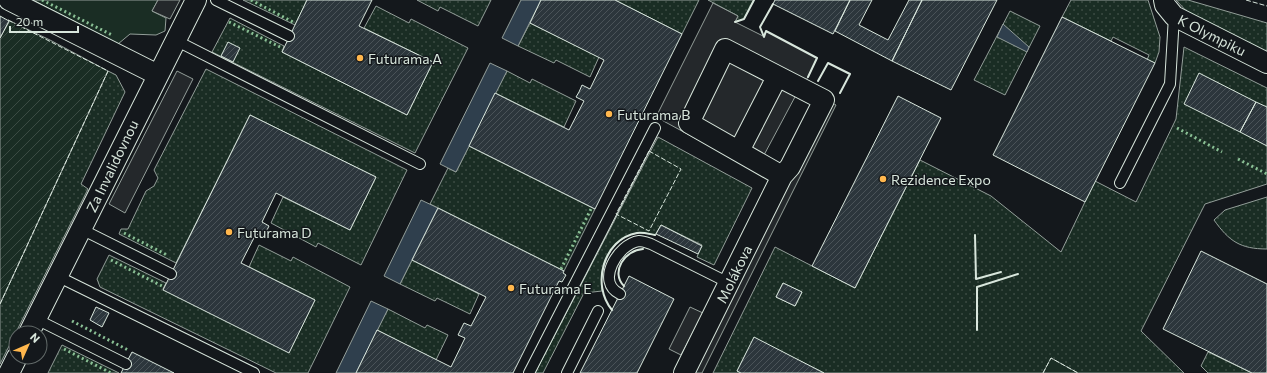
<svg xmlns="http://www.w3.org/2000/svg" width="1267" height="373" viewBox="0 0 1267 373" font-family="Commissioner,sans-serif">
<defs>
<pattern id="grass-dots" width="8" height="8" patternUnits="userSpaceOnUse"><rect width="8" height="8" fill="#1a2d24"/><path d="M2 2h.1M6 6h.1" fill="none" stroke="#3b4b43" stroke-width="1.8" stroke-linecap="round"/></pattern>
<pattern id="garden-furrows" width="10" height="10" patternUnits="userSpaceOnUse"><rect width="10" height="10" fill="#1a2d24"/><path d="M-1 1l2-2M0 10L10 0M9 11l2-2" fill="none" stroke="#3b4b43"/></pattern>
<pattern id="building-hatch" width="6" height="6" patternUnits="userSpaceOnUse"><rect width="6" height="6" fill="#2c363c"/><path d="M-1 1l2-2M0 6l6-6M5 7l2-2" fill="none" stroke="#4a5358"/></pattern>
</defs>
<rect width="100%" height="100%" fill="#14181c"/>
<path fill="url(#grass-dots)" stroke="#939e99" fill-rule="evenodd" d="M243 0H307L295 25Z
M417 0H491L478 26 440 7 438 11Z
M615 0H699L682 34Z
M708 0H754L744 19 735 22 738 16Z
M1071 0H1148L1160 37 1159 52 1155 63 1147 60 1149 55 1113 37 1111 41 1062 17Z
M1176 0H1188L1267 23V53L1189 14Z
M376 6 409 23 411 19 468 48 415 153 212 52 230 18 284 46 282 52 286 54 407 115 433 62 364 28Z
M1010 11 1040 26 1005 95 974 80Z
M530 23 599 57 590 77 556 60 554 63 518 46Z
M1184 47 1267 88V184L1205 204 1141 331 1184 373H824L754 338 737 371 741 373H713L775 247 855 288 920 160 991 196 1061 252 1095 181 1136 202 1176 119ZM783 283 802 292 795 306 776 297Z
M206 69 407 170 361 265 318 243 316 247 271 223 283 197 350 230 376 177 250 115 176 263 119 234 121 229H128L146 191 154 186 158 178 154 170Z
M108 71 116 75 125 92 81 184 88 189 0 364V304Z
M507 71 530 83 532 79 576 101 564 127 495 93Z
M658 137 752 188 714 265 697 257 702 245 661 225 655 235C649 234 643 232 637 233 611 238 599 267 602 291L584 293 543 373H535Z
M469 146 595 209 564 271 430 204 448 168 456 172Z
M1267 197V249C1240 249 1229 241 1214 220L1225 210Z
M259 245 291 261 293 257 350 287 308 373H276L100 287 97 279 109 255 166 283 163 289 289 352 315 300 249 267Z
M412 260 479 294 470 314 437 298 435 301 400 284Z
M388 309 425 328 427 325 448 335 436 360 377 330Z
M62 345 119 373H48Z
M1208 352 1252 373H1208L1201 366Z"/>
<path fill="#1a2d24" stroke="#939e99" d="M33 0H158L152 11 166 18 165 31 156 35 130 34 118 44Z
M1051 358 1078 373H1043Z"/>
<path fill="url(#garden-furrows)" stroke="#939e99" d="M8 20 50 40 108 71 0 304V38L9 22Z"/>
<path fill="#24282b" stroke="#939e99" d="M158 0H180L170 19 152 11Z
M713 3 738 16 735 22 763 36 766 31 817 58 808 77 796 95 764 155 741 163 656 117Z
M177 71 193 79 125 213 109 204Z
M829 101 836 105 702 373H692Z
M690 307 703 313 681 355 669 349Z"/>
<path fill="#2f3f4d" stroke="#939e99" d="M521 0H541L518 46 502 38Z
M1003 24 1029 47 1027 52 997 37Z
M490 63 507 71 456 172 440 164Z
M421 200 438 208 400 284 384 276Z
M371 301 388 309 356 373H336Z"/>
<path fill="url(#building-hatch)" stroke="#d8e6dc" d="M307 0H372L359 26 433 62 407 115 282 52Z
M541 0H615L682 34 595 209 469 146 495 93 569 130 584 101 576 97 579 92 582 85 590 89 604 60 530 23Z
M775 0H850L833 34 773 4Z
M850 0H872L859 25 888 40 909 0H922L892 61 835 31Z
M922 0H997L951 90 892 61Z
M0 16 9 21 0 38Z
M1062 17 1155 63 1085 202 993 155Z
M228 42 240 48 233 62 221 56Z
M1199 73 1256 102 1240 132 1184 104Z
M898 96 941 118 855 288 812 266Z
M1256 102 1267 107V146L1240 132Z
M250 115 376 177 350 230 276 193 262 222 269 226 263 238 256 234 241 263 315 300 289 353 163 290Z
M438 208 564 271 563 273 566 275 562 282 559 281 513 373H356L377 330 451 367 465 338 458 335 464 323 471 326 486 297 412 260Z
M661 225 702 246 698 254 656 234Z
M1201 251 1267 284V373H1252L1163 329Z
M629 276 674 299 637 373H580Z
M783 283 802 292 795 306 776 297Z
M96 307 109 313 102 327 90 320Z
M754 337 824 373H741L737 371Z
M132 352 174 373H121Z"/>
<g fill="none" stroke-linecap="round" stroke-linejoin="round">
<g stroke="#d8e6dc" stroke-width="12">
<path id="service" d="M216 0 289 36
M175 40 420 164
M1120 183 1170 84 1174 16
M81 229 171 274
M57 276 254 373
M620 294C595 282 618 244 639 241 643 241 648 243 651 244L729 283
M36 319 126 364
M529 373 655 128
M567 373 598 311"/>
</g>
<g stroke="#d8e6dc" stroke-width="22">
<path id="minor" d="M9 0 158 75
M1164 0 1165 5 1174 16 1267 63
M739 151 777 77
M29 333 196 0
M9 373 17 357
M684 373 782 176 790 167 824 100 725 49 689 123 782 176"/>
</g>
<use href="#service" stroke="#14181c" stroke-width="10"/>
<use href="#minor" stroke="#14181c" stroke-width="20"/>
<path stroke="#8ac095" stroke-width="3" stroke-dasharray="2 3" stroke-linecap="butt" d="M42 0 112 35
M251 0 293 22
M229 22 280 47
M1177 128 1222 152
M1238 159 1267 174
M124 233 167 255
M111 260 162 286
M561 269 592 207
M72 321 128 350
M64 349 111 373"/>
<path stroke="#d8e6dc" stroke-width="1" stroke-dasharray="5 2" stroke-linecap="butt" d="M1246 0 1267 6
M649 151 681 169 649 231 616 214Z
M0 304 108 71 8 20
M1043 373 1051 358 1078 373"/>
<path stroke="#d8e6dc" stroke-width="2" d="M773 4 760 27 764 37 766 31 817 58 808 77
M735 22 744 19 754 0
M818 81 828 63 850 74 840 93
M975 235 976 279 1001 272
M624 286C610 272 625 250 643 249
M612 310C591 285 603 239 637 233 643 232 649 234 655 235
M977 330V287L1018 274"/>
</g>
<g fill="#ffb74d" stroke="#14181c" stroke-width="1.5">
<circle cx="360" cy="58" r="4"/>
<circle cx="609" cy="114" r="4"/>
<circle cx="883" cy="179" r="4"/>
<circle cx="229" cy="232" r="4"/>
<circle cx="511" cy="288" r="4"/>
</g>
<g text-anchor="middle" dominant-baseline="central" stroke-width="3" stroke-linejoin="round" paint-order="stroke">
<g font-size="14" fill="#d8e6dc" stroke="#14181c">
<text transform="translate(1212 35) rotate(27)">K Olympiku</text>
<text transform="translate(112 166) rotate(-64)">Za Invalidovnou</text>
<text transform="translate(734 274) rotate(-64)">Molákova</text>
</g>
<g font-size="14" fill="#d8e6dc" stroke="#14181c" text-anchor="start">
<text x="368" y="58">Futurama A</text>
<text x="617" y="114">Futurama B</text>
<text x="891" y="179">Rezidence Expo</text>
<text x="237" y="232">Futurama D</text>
<text x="519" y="288">Futurama E</text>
</g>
</g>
<g transform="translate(28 345) rotate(45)"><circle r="19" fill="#14181c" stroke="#626a69"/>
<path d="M0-3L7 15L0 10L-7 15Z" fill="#ffb74d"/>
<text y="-6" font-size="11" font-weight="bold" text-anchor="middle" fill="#d8e6dc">N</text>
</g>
<path d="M10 26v6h68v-6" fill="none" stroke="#d8e6dc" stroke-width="2"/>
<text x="16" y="26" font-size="12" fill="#d8e6dc" stroke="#14181c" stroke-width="3" paint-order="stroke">20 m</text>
</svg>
